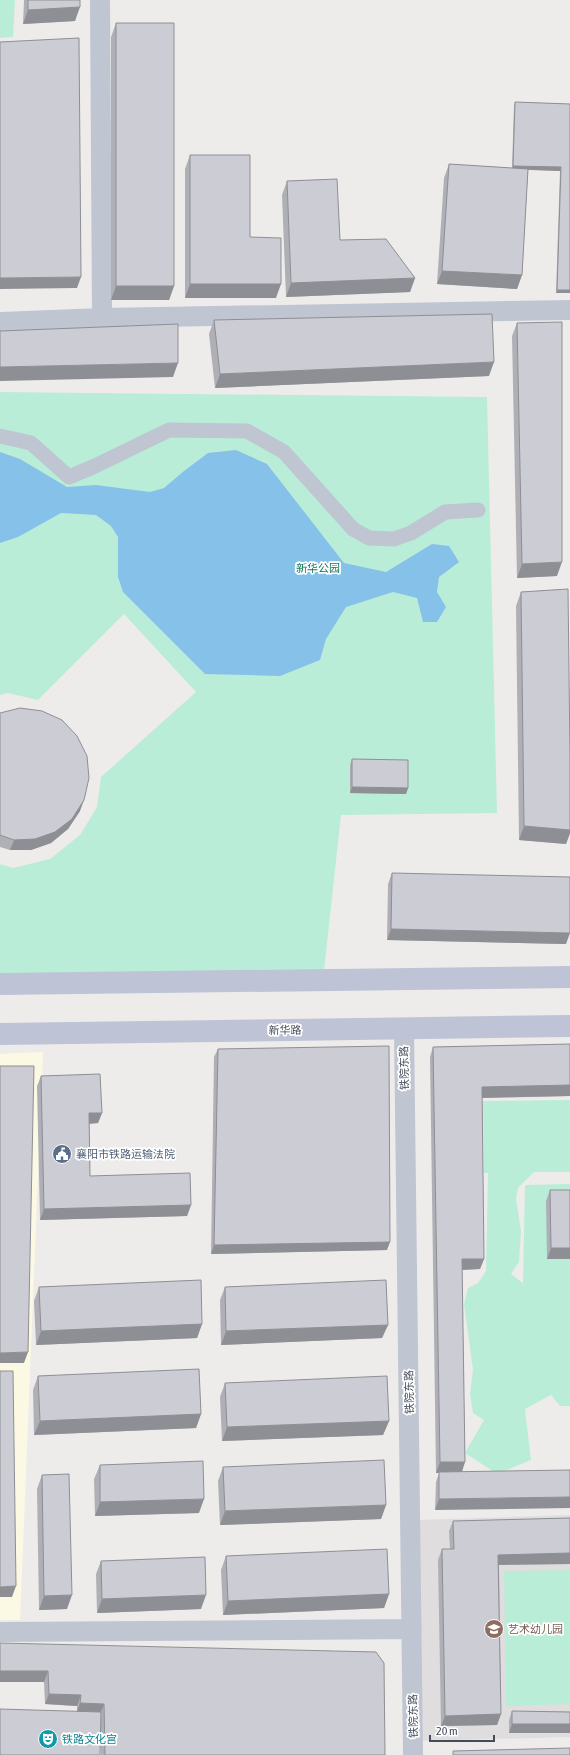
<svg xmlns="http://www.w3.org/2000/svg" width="570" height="1755" viewBox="0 0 570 1755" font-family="'Asap Condensed','Noto Sans SC',sans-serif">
<rect width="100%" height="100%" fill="#eeeceb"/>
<path fill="#fbf9e3" d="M43 1052 20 1620H0V1054Z"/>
<path fill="#dfdddd" d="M570 1515V1737L418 1741V1520Z"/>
<path fill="#b9edd8" d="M0 0H15L13 37 0 38Z
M0 392 487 397 497 813 341 815 323 980 0 984V864L13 868 50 859 80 835 97 807 101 777 196 692 124 614 38 700 8 693 0 695Z
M570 1100V1172H534L518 1188 516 1199 521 1231 519 1262 511 1274 523 1283 525 1185 570 1184V1406H560L551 1395 525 1409 531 1460 497 1474 465 1453 484 1420 473 1413 470 1394 473 1370 464 1304 468 1288 478 1283 486 1271 488 1173H484L483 1101Z
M570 1570V1704L506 1706 504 1571Z"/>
<path fill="#86c1ea" d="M236 450 267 464 344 563 386 572 432 544 449 546 459 562 439 577 437 592 446 607 437 622H423L417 598 393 592 346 607 326 639 320 660 280 676 205 674 123 592 118 577V537L111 526 96 515 61 513 18 537 0 543V452L20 459 67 487 96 485 150 492 164 488 184 471 208 453Z"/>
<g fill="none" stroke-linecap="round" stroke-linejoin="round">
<path stroke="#bfc5d1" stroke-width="15" d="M0 436 31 443 69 477 95 466 169 430 247 431 284 452 353 529 369 538 394 539 411 533 445 512 478 510"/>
<path stroke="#bfc5d1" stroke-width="20" d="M100 0 102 318
M0 322 102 318 570 310
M404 1029 413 1755
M0 1632 412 1629"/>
<path stroke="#bec4d5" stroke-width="22" d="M0 984 570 977
M0 1034 570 1026"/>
</g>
<path fill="#afafb6" d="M24 0H80L75 21 23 24Z
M116 23 174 286 169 300H111V37Z
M515 102 570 104V293H556L560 171 528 170 522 275 517 289 437 284 444 178 449 164 512 168 514 105Z
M190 155 250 237 276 298H185V169Z
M287 181 340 240 415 278 410 292 286 297 282 195Z
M214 320 489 376 215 388 209 334Z
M517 323 557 576 517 578 512 336Z
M521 592 570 757V833L566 844 519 840 516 606Z
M0 713 80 811 68 829 51 843 31 850H10L0 847Z
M352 759 408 788 406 794 350 793V765Z
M392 873 566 944 387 940 388 884Z
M570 1044V1096L482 1098 484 1259 480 1269 462 1270 465 1462 435 1510 436 1482 439 1473H436L430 1057 433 1047Z
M218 1049 387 1250 211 1254 214 1057Z
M41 1076 102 1113 98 1123 89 1124 90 1176 191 1205 187 1216 40 1220 37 1086Z
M550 1190 570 1259H547L546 1201Z
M39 1287 202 1324 197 1338 36 1345 34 1301Z
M225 1287 388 1325 382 1338 221 1345 220 1300Z
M38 1376 201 1414 196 1428 34 1435 33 1390Z
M225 1383 389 1421 383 1435 222 1441 220 1397Z
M100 1465 199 1513 95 1516 94 1479Z
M223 1467 386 1505 381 1519 220 1525 218 1481Z
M42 1475 67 1609 39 1610 37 1489Z
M570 1518V1564L499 1565 501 1714 497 1725 441 1726 438 1560 442 1549H450L449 1531 453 1521Z
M226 1556 389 1594 384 1608 223 1615 221 1570Z
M101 1561 201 1609 97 1613 96 1574Z
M0 1643 385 1755H101V1736L77 1711V1706L45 1704 44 1682H0Z
M512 1711 570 1712 509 1733V1720Z"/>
<path fill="#8e8f94" d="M80 7 75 21 23 24 28 10Z
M513 166 561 167 560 171 512 169Z
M442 271 522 275 517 289 437 284Z
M81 277 77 288 0 289V278Z
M415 278 410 292 286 297 291 283Z
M190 284H281L276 298H185Z
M116 286H174L169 300H111Z
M557 290H570V293H556Z
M494 362 489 376 215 388 220 374Z
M178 363 173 377 0 381V367Z
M562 562 557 576 517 578 522 564Z
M352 787 408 788 406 794 350 793Z
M84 800 80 811 68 829 51 843 31 850H10L14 840Z
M524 826 570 830V833L566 844 519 840Z
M391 929 570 933 566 944 387 940Z
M570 1085V1096L478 1098 482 1087Z
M89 1113H102L98 1123 85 1124Z
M191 1205 187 1216 40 1220 44 1209Z
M390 1242 387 1250 211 1254 214 1245Z
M551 1248H570V1259H547Z
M462 1259H484L480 1269 458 1270Z
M202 1324 197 1338 36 1345 41 1331Z
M388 1325 382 1338 221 1345 226 1331Z
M28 1352 24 1363H0V1353Z
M201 1414 196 1428 34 1435 40 1421Z
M389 1421 383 1435 222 1441 227 1427Z
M440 1462H465L462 1472 436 1473Z
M570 1497V1508L435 1510 439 1499Z
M204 1499 199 1513 95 1516 100 1502Z
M386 1505 381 1519 220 1525 225 1511Z
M570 1553V1564L494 1565 498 1555Z
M16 1586 12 1597H0V1587Z
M389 1594 384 1608 223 1615 228 1601Z
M72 1595 67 1609 39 1610 44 1596Z
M206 1595 201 1609 97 1613 102 1599Z
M0 1671H48L44 1682H0Z
M49 1694 81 1695 77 1706 45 1704Z
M80 1703 104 1704 100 1715 76 1714Z
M501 1714 497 1725 441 1726 445 1716Z
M512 1724H570V1733H509Z"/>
<path fill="#cbccd4" stroke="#8e8f94" d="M28 0H80V7L28 10Z
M116 23H174V286H116Z
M79 38 81 277 0 278V42Z
M515 102 570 104V290H557L561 167 513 166Z
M190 155H250V237L281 238V284H190Z
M449 164 528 169 522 275 442 271Z
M337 179 340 240 386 239 415 278 291 283 287 181Z
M492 314 494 362 220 374 214 320Z
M562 322V562L522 564 517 323Z
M178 324V363L0 367V331Z
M568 589 570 757V830L524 826 521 592Z
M20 708 42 711 62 720 77 736 87 756 89 778 84 800 72 819 55 832 35 839 14 840 0 835V713Z
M352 759 408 760V788L352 787Z
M392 873 570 877V933L391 929Z
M570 1044V1085L482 1087 484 1259H462L465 1462H440L433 1047Z
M389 1046 390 1242 214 1245 218 1049Z
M0 1066H34L28 1352 0 1353Z
M100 1074 102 1113H89L90 1176 190 1173 191 1205 44 1209 41 1076Z
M550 1190H570V1248H551Z
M201 1280 202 1324 41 1331 39 1287Z
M386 1280 388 1325 226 1331 225 1287Z
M199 1369 201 1414 40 1421 38 1376Z
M0 1371H13L16 1586 0 1587Z
M387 1376 389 1421 227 1427 225 1383Z
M384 1460 386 1505 225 1511 223 1467Z
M203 1461 204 1499 100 1502V1465Z
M570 1470V1497L439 1499V1472Z
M69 1474 72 1595 44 1596 42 1475Z
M570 1518V1553L498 1555 501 1714 445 1716 442 1549H454L453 1521Z
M387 1549 389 1594 228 1601 226 1556Z
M205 1557 206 1595 102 1599 101 1561Z
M0 1643 376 1652 384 1663 385 1755H105L104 1704 80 1703 81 1695 49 1694 48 1671H0Z
M0 1709 101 1712 100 1755H0Z
M512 1711 570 1712V1724H512Z
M570 1748V1755H453V1751Z"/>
<defs>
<g id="civic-disc" transform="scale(1)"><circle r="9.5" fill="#5c6f8a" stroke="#fff"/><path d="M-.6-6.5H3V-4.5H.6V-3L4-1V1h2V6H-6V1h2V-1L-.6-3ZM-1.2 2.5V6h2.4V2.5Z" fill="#fff"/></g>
<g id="school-disc" transform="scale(1)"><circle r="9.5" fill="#8d6e63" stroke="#fff"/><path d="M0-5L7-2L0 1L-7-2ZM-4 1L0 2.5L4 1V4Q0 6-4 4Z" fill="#fff"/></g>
<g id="theatre-disc" transform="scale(1)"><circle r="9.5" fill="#0f9aa8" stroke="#fff"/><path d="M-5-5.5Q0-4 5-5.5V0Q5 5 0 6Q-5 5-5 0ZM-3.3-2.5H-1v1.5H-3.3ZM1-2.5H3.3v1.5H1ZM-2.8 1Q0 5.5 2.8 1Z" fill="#fff"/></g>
</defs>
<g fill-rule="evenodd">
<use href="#civic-disc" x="62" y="1154"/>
<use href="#school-disc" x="494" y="1629"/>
<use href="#theatre-disc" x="48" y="1739"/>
</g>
<g text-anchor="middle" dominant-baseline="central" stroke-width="3.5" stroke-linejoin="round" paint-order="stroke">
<g font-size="11" fill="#17785b" stroke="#fff">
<text x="318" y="568">新华公园</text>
</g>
<g font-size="11" fill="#444b59" stroke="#fff">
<text transform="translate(285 1030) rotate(-1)">新华路</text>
<text transform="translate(404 1068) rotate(-91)">铁院东路</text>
<text transform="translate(409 1392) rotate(-91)">铁院东路</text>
<text transform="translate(413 1716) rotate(-91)">铁院东路</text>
</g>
<g font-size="11" fill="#4e5e75" stroke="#fff" text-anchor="start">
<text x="76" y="1154">襄阳市铁路运输法院</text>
</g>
<g font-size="11" fill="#785e54" stroke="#fff" text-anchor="start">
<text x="508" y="1629">艺术幼儿园</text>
</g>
<g font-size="11" fill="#0d838f" stroke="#fff" text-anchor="start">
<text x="62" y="1739">铁路文化宫</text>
</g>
</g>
<path d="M430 1735v6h64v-6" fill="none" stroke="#444b59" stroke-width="2"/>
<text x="436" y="1735" font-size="12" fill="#444b59" stroke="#ffffff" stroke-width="3" paint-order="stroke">20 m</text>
</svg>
